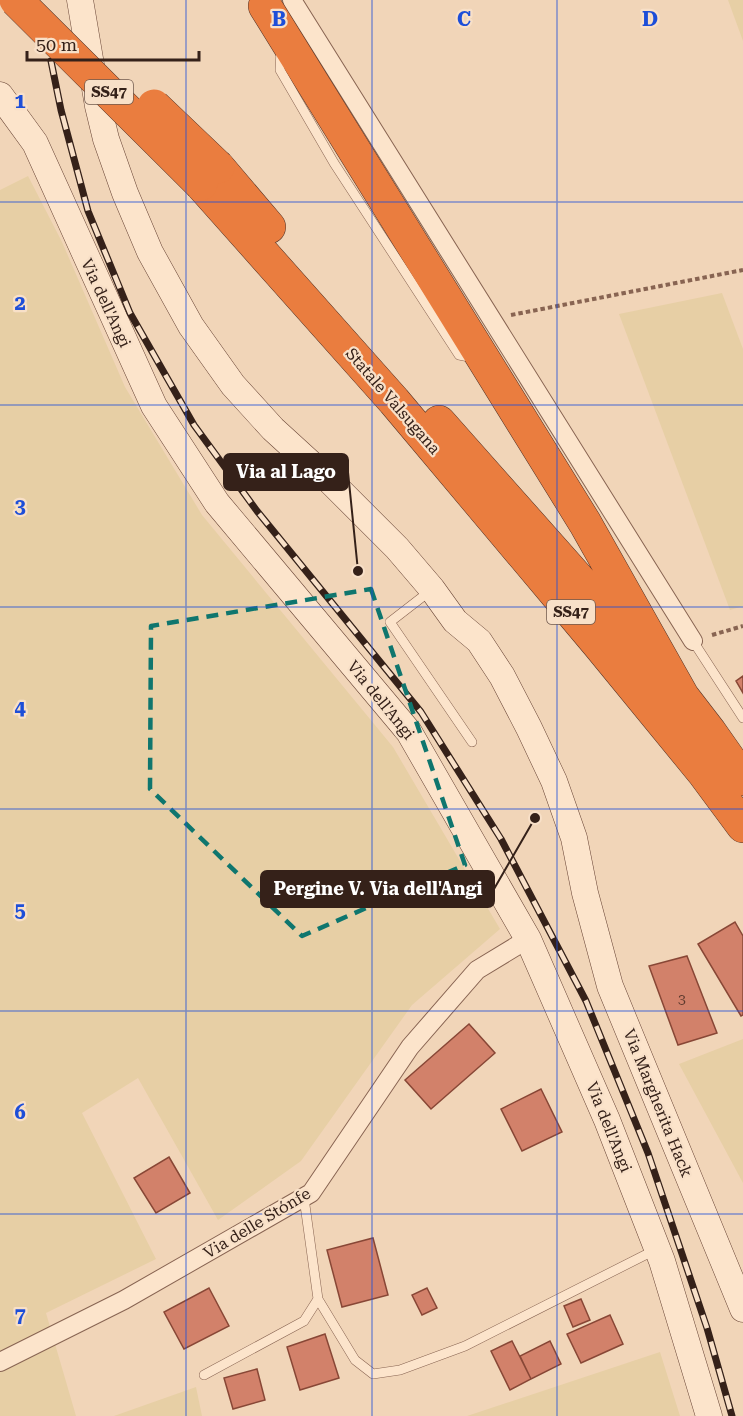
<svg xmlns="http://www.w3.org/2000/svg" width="743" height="1416" viewBox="0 0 743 1416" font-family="'Roboto Serif',serif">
<rect width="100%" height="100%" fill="#f1d5b8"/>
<path fill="#e7cfa5" d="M728 0H743V41Z
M28 176 62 242 125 387 202 515 393 747 500 929 412 1005 301 1161 218 1220 138 1078 82 1113 156 1259 46 1313 76 1416H0V190Z
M722 293 743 349V606L730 610 619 314Z
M743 1039V1183L679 1064Z
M660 1352 680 1416H467Z
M196 1387 202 1416H114Z"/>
<path fill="#d2816a" stroke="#884736" stroke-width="1.5" d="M743 676V693L736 681Z
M735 922 743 936V1015L741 1016 698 944Z
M687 956 717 1033 678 1045 649 966Z
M469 1024 495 1053 431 1109 405 1080Z
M541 1089 562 1132 522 1151 501 1109Z
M169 1157 190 1193 156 1213 134 1178Z
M373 1238 388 1295 342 1307 327 1250Z
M209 1288 229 1326 184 1349 164 1312Z
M427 1288 437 1308 422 1315 412 1295Z
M581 1299 590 1320 573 1327 564 1306Z
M610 1315 623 1344 581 1363 567 1334Z
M325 1334 339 1378 300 1390 287 1347Z
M512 1341 531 1379 510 1390 491 1351Z
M550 1341 561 1364 531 1379 520 1356Z
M257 1369 265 1400 233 1409 224 1378Z"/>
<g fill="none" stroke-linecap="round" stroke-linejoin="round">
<g stroke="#886452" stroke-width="10">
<path id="lane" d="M281 49 280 70 334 163 459 355 474 358
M430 591 390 622 472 742
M693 641 743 718
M318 1299 355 1360 373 1374 400 1370 465 1346 655 1250
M204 1375 304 1321 318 1299 304 1198"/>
</g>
<g stroke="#886452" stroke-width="20">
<path id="street" d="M292 0 693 641
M0 1362 124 1300 311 1193 410 1047 477 970 528 939"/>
</g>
<g stroke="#694536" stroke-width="27">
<path id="secondary" d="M80 0 98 106 106 139 125 193 150 252 191 326 233 385 273 429 331 482 397 548 432 589 455 621 479 641 502 676 529 728 554 781 574 838 585 893 610 986 743 1309
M0 95 35 143 154 406 217 503 409 732 528 939 607 1120 662 1261 709 1416"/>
</g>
<g stroke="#543428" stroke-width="34">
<path id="highway" d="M265 6 585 523 683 697
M218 167 269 227
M201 184 394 401 599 645 703 772 743 826
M439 422 683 697 710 732 743 779"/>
</g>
<path stroke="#886452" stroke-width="4" stroke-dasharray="4.5 3" stroke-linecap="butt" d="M511 315 743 270
M712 635 743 626"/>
<use href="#lane" stroke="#fce4cb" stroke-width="9"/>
<use href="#street" stroke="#fce4cb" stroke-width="18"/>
<use href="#secondary" stroke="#fce4cb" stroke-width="26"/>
<use href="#highway" stroke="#ea7d3f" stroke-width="33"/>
<g stroke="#352119" stroke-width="7">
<path id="rail" d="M51 61 61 110 88 211 130 313 194 425 257 511 421 712 501 839 586 1001 648 1153 707 1328 732 1416"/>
</g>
<use href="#rail" stroke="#f8e0c8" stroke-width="4.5" stroke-dasharray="14" stroke-linecap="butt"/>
<g stroke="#543428" stroke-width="34" stroke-linecap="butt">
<path id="highway-bridge" d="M16 0 201 184
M154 106 218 167"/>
</g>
<use href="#highway-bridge" stroke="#ea7d3f" stroke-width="33"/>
</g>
<path fill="none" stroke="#0f766e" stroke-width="4.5" stroke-dasharray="12 8" stroke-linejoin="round" d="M371 589 465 865 302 936 150 789 151 626Z"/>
<path fill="none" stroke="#1d4ed8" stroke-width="1.5" stroke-opacity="0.55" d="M186 0V1416M372 0V1416M557 0V1416M0 202H743M0 405H743M0 607H743M0 809H743M0 1011H743M0 1214H743"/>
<g text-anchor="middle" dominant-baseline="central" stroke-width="4.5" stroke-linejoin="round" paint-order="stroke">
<g font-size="14" fill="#5c392d">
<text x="682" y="999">3</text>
</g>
<g fill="#f8e0c8" stroke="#705a4e" stroke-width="1.5">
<rect x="85" y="80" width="48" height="24" rx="4.5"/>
<rect x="547" y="600" width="48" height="24" rx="4.5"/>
</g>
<g font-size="15" font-weight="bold" fill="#352119">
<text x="109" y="92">SS47</text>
<text x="571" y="612">SS47</text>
</g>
<g font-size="16" fill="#352119" stroke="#f8e0c8">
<text transform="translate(106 303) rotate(65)">Via dell'Angi</text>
<text transform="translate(393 401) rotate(49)">Statale Valsugana</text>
<text transform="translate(381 700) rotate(51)">Via dell'Angi</text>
<text transform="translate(658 1103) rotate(68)">Via Margherita Hack</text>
<text transform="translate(609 1127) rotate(68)">Via dell'Angi</text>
<text transform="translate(257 1223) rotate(-31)">Via delle Stónfe</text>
</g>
</g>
<g font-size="20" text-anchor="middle" font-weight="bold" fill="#1d4ed8" stroke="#f8e0c8" stroke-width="4.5" stroke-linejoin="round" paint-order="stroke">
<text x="279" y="26">B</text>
<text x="464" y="26">C</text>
<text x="650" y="26">D</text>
<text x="20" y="108">1</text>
<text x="20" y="310">2</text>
<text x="20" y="513">3</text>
<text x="20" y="715">4</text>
<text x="20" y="917">5</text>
<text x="20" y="1119">6</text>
<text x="20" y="1322">7</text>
</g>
<path fill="none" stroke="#352119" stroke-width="2" d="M358 571L348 472M535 818L494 889"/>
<g fill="#352119" stroke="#f8e0c8" stroke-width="2">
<circle cx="358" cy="571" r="6"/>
<circle cx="535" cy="818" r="6"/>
</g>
<g fill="#352119" stroke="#352119" stroke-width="2">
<rect x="224" y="454" width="124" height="36" rx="6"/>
<rect x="261" y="871" width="233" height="36" rx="6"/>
</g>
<g font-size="18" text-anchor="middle" font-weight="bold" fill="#fff">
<text x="286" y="478">Via al Lago</text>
<text x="378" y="895">Pergine V. Via dell'Angi</text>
</g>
<path d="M27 51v9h172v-9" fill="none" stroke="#352119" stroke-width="3"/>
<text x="36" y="51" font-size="18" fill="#352119" stroke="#f8e0c8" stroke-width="4.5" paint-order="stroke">50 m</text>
</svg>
